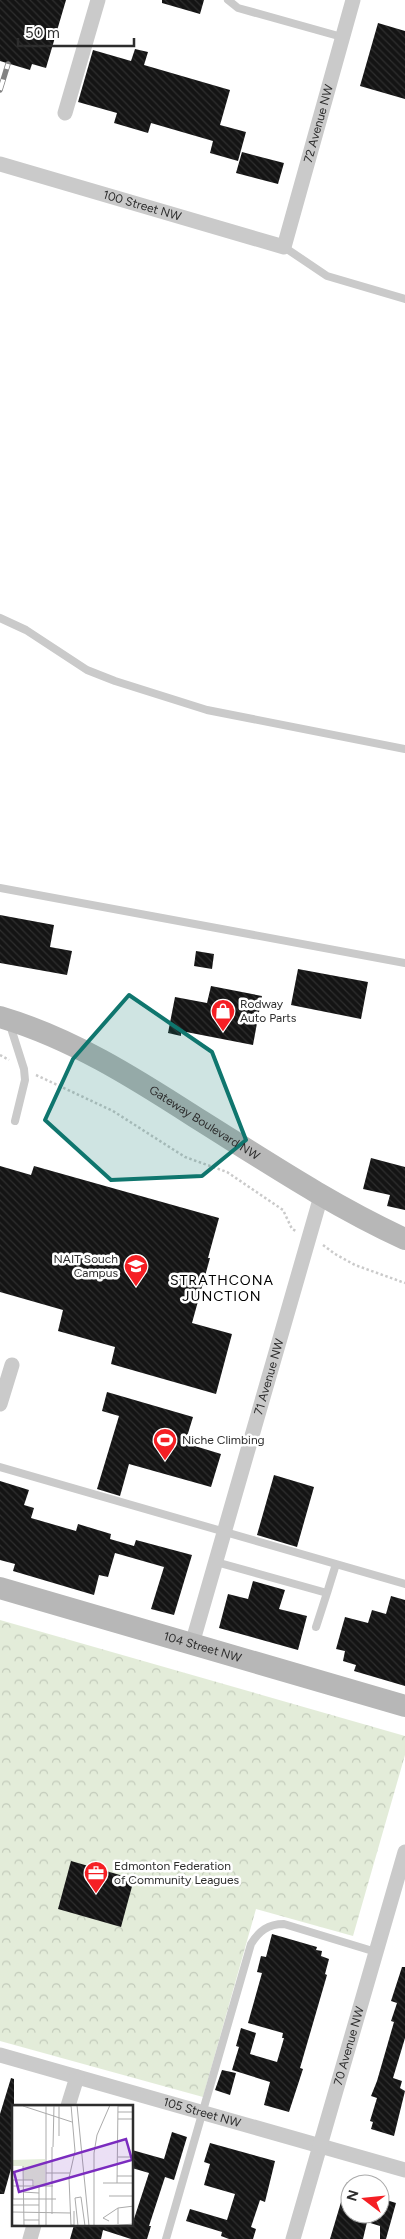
<svg xmlns="http://www.w3.org/2000/svg" width="405" height="2239" viewBox="0 0 405 2239" font-family="Figtree,sans-serif">
<defs>
<pattern id="park-crowns" width="20" height="18" patternUnits="userSpaceOnUse" patternTransform="scale(1.25)"><rect width="20" height="18" fill="#e3ecd9"/><path d="M2 6a3 3 0 1 1 6 0M12 15a3 3 0 1 1 6 0" fill="none" stroke="#c3cbbb"/></pattern>
<pattern id="building-back-hatch" width="6" height="6" patternUnits="userSpaceOnUse" patternTransform="scale(1.25)"><rect width="6" height="6" fill="#141414"/><path d="M-1 5l2 2M0 0l6 6M5-1l2 2" fill="none" stroke="#2e2e2e"/></pattern>
</defs>
<rect width="100%" height="100%" fill="#fff"/>
<path fill="url(#park-crowns)" d="M0 1620 405 1736V1755L353 1936 256 1909 203 2097 0 2041Z"/>
<path fill="url(#building-back-hatch)" d="M0 0H66L46 68 32 64 30 70 0 61Z
M162 0H204L200 14 162 3Z
M378 23 405 31V99L360 86Z
M135 49 148 52 144 65 230 90 220 125 246 132 238 161 210 153 213 141 151 123 148 133 114 123 117 113 78 102 93 50 131 61Z
M242 152 284 163 278 184 236 173Z
M0 915 54 925 50 947 72 951 67 975 0 963Z
M196 951 214 954 212 969 194 966Z
M298 969 368 982 361 1019 291 1005Z
M211 986 262 996 253 1045 181 1031V1036L168 1033 175 997 207 1003Z
M371 1158 405 1167V1210L387 1206 390 1195 363 1189Z
M0 1166 31 1175 34 1166 219 1218 208 1258H210L192 1323 232 1334 216 1394 111 1364 115 1347 58 1331 63 1310 0 1292Z
M107 1392 193 1417 185 1443 221 1454 211 1487 129 1464 120 1496 97 1489 119 1416 102 1411Z
M274 1475 314 1487 297 1547 257 1535Z
M0 1481 29 1490 24 1505 34 1508 31 1518 76 1531 78 1524 111 1534 110 1539 134 1546 136 1540 192 1555 174 1615 151 1609 164 1567 115 1553 108 1577 99 1575 94 1595 13 1571 15 1564 0 1560Z
M253 1581 285 1590 279 1609 307 1616 298 1650 219 1628 228 1594 248 1599Z
M391 1596 405 1600V1686L354 1671 356 1665 343 1661 345 1651 336 1649 345 1617 368 1623 372 1610 386 1614Z
M71 1861 134 1879 121 1927 58 1909Z
M272 1934 317 1947 316 1950 322 1951 321 1956 329 1959 325 1974 327 1975 300 2068 303 2069 289 2112 264 2105 270 2082 232 2070 239 2047 236 2046 241 2028 256 2033 250 2054 277 2062 284 2038H282L283 2033 248 2023 262 1973 257 1972 261 1956 266 1957Z
M402 1967H405V2038L393 2078 402 2081 400 2088 405 2091 394 2136 371 2129 373 2122 370 2121 377 2098 371 2096 377 2081 394 2022 391 2021 397 2003 391 2001Z
M222 2070 236 2073 230 2095 215 2090Z
M11 2078 14 2079V2158L4 2194H0V2114Z
M172 2132 187 2137 174 2180 165 2177 149 2226H151L147 2239H131L103 2230 101 2239H70L74 2225H132L149 2173 132 2168V2150L164 2159Z
M210 2143 275 2161 265 2202 260 2200 251 2227 256 2229 253 2239H229L221 2236 222 2232 186 2221 190 2209 227 2220 235 2194 204 2185 210 2164 204 2162Z
M347 2182H350V2214H380V2198L396 2203 386 2239H380V2226L367 2222 363 2239H330Z"/>
<g fill="none" stroke-linecap="round" stroke-linejoin="round">
<path stroke="#cacaca" stroke-width="2.5" stroke-dasharray="2.5 2.5" stroke-linecap="butt" d="M0 1055 9 1060
M36 1075 113 1111 185 1157 227 1172 283 1210 292 1229 296 1231
M323 1245 335 1254 355 1265 405 1283"/>
<path stroke="#cacaca" stroke-width="8" d="M228 0 238 8 342 37
M284 247 327 276 405 299
M0 618 26 630 87 670 115 681 207 710 405 749
M0 888 405 963
M10 1025 24 1069 25 1080 15 1121
M0 1467 405 1584
M216 1562 327 1593 316 1627
M327 1593 336 1564
M166 2239 251 1944C259 1931 268 1924 284 1924L376 1952"/>
<g stroke="#cacaca" stroke-width="15">
<path d="M65 113 98 0"/>
<path id="s1" d="M0 164 284 247 353 0"/>
<path d="M0 1404 12 1365"/>
<path id="s2" d="M192 1644 321 1196"/>
<path id="s3" d="M0 2055 405 2170"/>
<path d="M68 2106 77 2077"/>
<path d="M30 2239 34 2225"/>
<path id="s4" d="M293 2239 405 1852"/>
</g>
<g stroke="#b7b7b7" stroke-width="22">
<path id="s5" d="M0 1017C71 1038 133 1077 195 1117 264 1160 331 1205 405 1239"/>
<path id="s6" d="M0 1588 405 1706"/>
</g>
<g stroke="#828282" stroke-width="5.5">
<path id="rail" d="M0 90 8 64"/>
</g>
<use href="#rail" stroke="#fff" stroke-width="4" stroke-dasharray="11" stroke-linecap="butt"/>
</g>
<path fill="#0f766e" fill-opacity="0.2" stroke="#0f766e" stroke-width="4" stroke-linejoin="round" d="M129 995 212 1052 246 1140 202 1176 111 1180 45 1120 73 1059Z"/>
<defs>
<g id="shop-pin" transform="scale(1.25)"><path d="M0 17L-7.5 6A9.5 9.5 0 1 1 7.5 6Z" fill="#f51f24" stroke="#fff"/><path d="M-5-2.5h2.3a2.7 3.5 0 0 1 5.4 0H5L5.5 6h-11ZM-1.5-2.5h3a1.5 2.3 0 0 0-3 0Z" fill="#fff"/></g>
<g id="university-pin" transform="scale(1.25)"><path d="M0 17L-7.5 6A9.5 9.5 0 1 1 7.5 6Z" fill="#f51f24" stroke="#fff"/><path d="M0-5L7-2L0 1L-7-2ZM-4 1L0 2.5L4 1V4Q0 6-4 4Z" fill="#fff"/></g>
<g id="stadium-pin" transform="scale(1.25)"><path d="M0 17L-7.5 6A9.5 9.5 0 1 1 7.5 6Z" fill="#f51f24" stroke="#fff"/><path d="M0-5a6.5 5 0 1 0 0 10a6.5 5 0 1 0 0-10ZM-3.5-1.8h7v3.6h-7Z" fill="#fff"/></g>
<g id="office-pin" transform="scale(1.25)"><path d="M0 17L-7.5 6A9.5 9.5 0 1 1 7.5 6Z" fill="#f51f24" stroke="#fff"/><path d="M-6-3h4V-5.5h4V-3h4V5H-6ZM-1-4.5V-3h2v-1.5ZM-6 0V1H6V0Z" fill="#fff"/></g>
</defs>
<g fill-rule="evenodd">
<use href="#shop-pin" x="223" y="1011"/>
<use href="#university-pin" x="136" y="1266"/>
<use href="#stadium-pin" x="165" y="1440"/>
<use href="#office-pin" x="96" y="1873"/>
</g>
<g text-anchor="middle" dominant-baseline="central" stroke-width="5" stroke-linejoin="round" paint-order="stroke">
<g font-size="12" fill="#2d2d2d" stroke="#fff">
<text stroke="none"><textPath href="#s1" startOffset="424">72 Avenue NW</textPath></text>
<text stroke="none"><textPath href="#s1" startOffset="148">100 Street NW</textPath></text>
<text stroke="none"><textPath href="#s5" startOffset="231">Gateway Boulevard NW</textPath></text>
<text stroke="none"><textPath href="#s2" startOffset="278">71 Avenue NW</textPath></text>
<text stroke="none"><textPath href="#s6" startOffset="211">104 Street NW</textPath></text>
<text stroke="none"><textPath href="#s4" startOffset="201">70 Avenue NW</textPath></text>
<text stroke="none"><textPath href="#s3" startOffset="210">105 Street NW</textPath></text>
</g>
<g font-size="12" fill="#2d2d2d" stroke="#fff" text-anchor="start">
<text x="240" y="1004">Rodway<tspan x="240" dy="14">Auto Parts</tspan></text>
<text x="118" y="1259" text-anchor="end">NAIT Souch<tspan x="118" dy="14">Campus</tspan></text>
<text x="182" y="1440">Niche Climbing</text>
<text x="114" y="1866">Edmonton Federation<tspan x="114" dy="14">of Community Leagues</tspan></text>
</g>
<g font-size="14" letter-spacing="1" fill="#000" stroke="#fff">
<text x="222" y="1280">STRATHCONA<tspan x="222" dy="16">JUNCTION</tspan></text>
</g>
</g>
<g transform="translate(12 2105)">
<rect width="121" height="121" fill="#fff"/>
<path d="M33 54V80H22V75H12L11 61H0V55Z" fill="#e3ecd9"/>
<path fill="none" stroke="#ababab" stroke-width="1" d="M65 0 77 121M0 1H59M11 1 60 17M106 1H122M106 7H122M106 14H122M47 31V1M40 42V109M41 42 42 0M106 52H122M11 61 12 121M34 68H58M105 71H122M0 75H21V81M1 75V94M91 78H122M105 78 106 0M0 81H41M11 87 27 88M97 91H122M0 94H44M0 100H27M106 103 122 101M0 107 59 108M12 115H27M97 116 91 113 106 103V119M0 120 34 121M59 120H62V106M27 121V81M34 121V0M59 121 57 73 63 46 59 0M66 121 63 93 69 92 73 121M82 121V48L85 30 98 0M95 121 122 119"/>
<path fill="#7b2cbf" fill-opacity="0.15" stroke="#7b2cbf" stroke-width="2.5" d="M114 34 120 55 7 87 2 67Z"/>
<rect width="121" height="121" fill="none" stroke="#2d2d2d" stroke-width="2.5"/>
</g>
<g transform="translate(365 2199) rotate(286)"><circle r="24" fill="#ffffff" stroke="#ababab"/>
<path d="M0-4L9 19L0 12L-9 19Z" fill="#f51f24"/>
<text y="-8" font-size="14" font-weight="bold" text-anchor="middle" fill="#2d2d2d">N</text>
</g>
<path d="M18 38v8h116v-8" fill="none" stroke="#2d2d2d" stroke-width="2.5"/>
<text x="25" y="38" font-size="15" fill="#2d2d2d" stroke="#ffffff" stroke-width="4" paint-order="stroke">50 m</text>
</svg>
